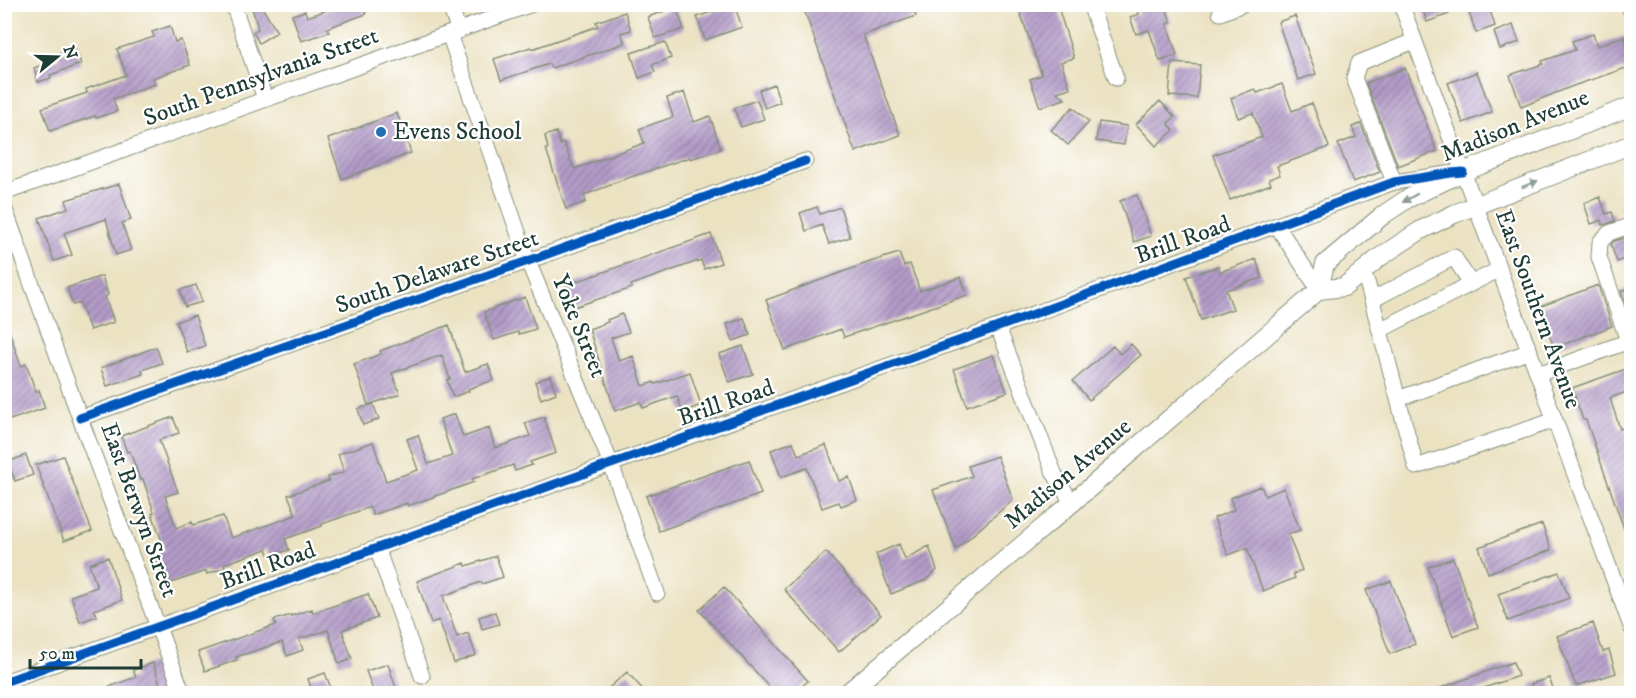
<svg xmlns="http://www.w3.org/2000/svg" width="1636" height="698" viewBox="0 0 1636 698" font-family="'IM FELL DW Pica',serif">
<defs>
<pattern id="cemetery-stones" width="16" height="16" patternUnits="userSpaceOnUse" patternTransform="scale(1.5)"><rect width="16" height="16" fill="#85cf8c"/><path d="M2 7V4a2 2 0 0 1 4 0v3zM10 15v-3a2 2 0 0 1 4 0v3z" fill="#6ca973"/></pattern>
<pattern id="building-hatch" width="6" height="6" patternUnits="userSpaceOnUse" patternTransform="scale(1.5)"><rect width="6" height="6" fill="#b39bc8"/><path d="M-1 1l2-2M0 6l6-6M5 7l2-2" fill="none" stroke="#9180a3"/></pattern>
</defs>
<rect width="100%" height="100%" fill="#fff"/>
<filter id="ink" filterUnits="userSpaceOnUse"><feTurbulence type="fractalNoise" baseFrequency=".0167" numOctaves="2"/><feDisplacementMap in="SourceGraphic" scale="12" xChannelSelector="R" yChannelSelector="G"/><feConvolveMatrix kernelMatrix="1 2 1 2 8 2 1 2 1" color-interpolation-filters="sRGB"/></filter>
<filter id="wash" filterUnits="userSpaceOnUse"><feTurbulence type="fractalNoise" baseFrequency=".008" numOctaves="4" result="noise"/><feDisplacementMap in="SourceGraphic" scale="24" xChannelSelector="R" yChannelSelector="G"/><feGaussianBlur stdDeviation="1.35" result="paint"/><feColorMatrix in="noise" values="0 0 0 0 0 0 0 0 0 0 0 0 0 0 0 0 0 1.4 0 .05"/><feComposite in="paint" operator="in"/></filter>
<g filter="url(#wash)">
<rect width="100%" height="100%" fill="#ebe2c2"/>
<path fill="url(#cemetery-stones)" stroke="#528660" stroke-width="1.5" d="M461 4H499V5L465 16Z"/>
<g id="blocks">
<path fill="url(#building-hatch)" d="M251 4H260L277 32 259 43 253 32 258 29Z
M344 4H362L366 14 327 28 329 32 301 41 292 15 305 11 307 17Z
M734 4 742 27 705 40 697 17Z
M802 4H912L916 16 863 35 900 135 855 152Z
M1017 4H1057L1074 58 1061 62 1070 88 1057 92 1065 99 1040 107 1030 79 1042 75Z
M1136 4H1165L1171 22 1167 24 1177 55 1160 61 1149 30 1136 34 1130 17 1139 14Z
M1421 4H1445L1449 14 1427 22Z
M1483 4H1488L1495 26 1476 33 1468 10Z
M676 7 684 29 655 38 648 17Z
M625 12 631 30 621 33 625 43 551 68 549 64 501 80 494 59 531 47 532 49 598 26 596 22Z
M1295 16 1316 74 1298 80 1278 22Z
M1513 25 1519 42 1500 49 1494 32Z
M170 26 175 42 181 40 190 65 153 78 155 84 113 99 117 111 96 118 95 116 50 131 42 108 87 93 86 89 126 75 117 49 154 37 152 32Z
M1593 34 1597 46 1624 36 1632 59V66L1573 86 1521 107 1510 75 1543 64 1542 61 1575 50 1572 41Z
M665 42 671 58 652 65 655 72 639 78 631 53Z
M75 48 81 64 50 75 51 78 38 82 34 68 60 58 59 54Z
M1172 63 1200 65 1197 98 1169 96Z
M1405 68 1437 151 1398 166 1366 83Z
M1477 72 1492 112 1463 123 1448 83Z
M774 84 780 102 765 108 759 90Z
M1282 84 1292 111 1312 103 1329 147 1277 166 1280 175 1269 179 1271 184 1230 200 1213 155 1262 137 1253 113 1238 118 1231 98 1255 89 1257 93Z
M684 92 694 122 710 116 721 149 690 159V157L610 184 611 185 584 195 586 202 566 209 546 149 548 148 545 136 556 132 560 144 564 143 573 167H574L575 169 644 143 639 129 673 117 667 98Z
M757 100 764 119 741 127 734 108Z
M1160 101 1175 117 1168 123 1174 130 1156 146 1136 124Z
M1073 107 1089 122 1068 145 1051 130Z
M397 113 411 153 342 179 328 139Z
M1099 122 1127 126 1124 145 1096 141Z
M1361 124 1380 172 1353 182 1338 144 1356 137 1352 127Z
M119 184 131 220 122 223 131 250 116 255 106 219 64 233 72 255 54 261 39 218 68 208 66 200Z
M1137 195 1151 236 1134 242 1120 201Z
M1600 197 1606 214 1612 212 1615 221 1603 225 1602 220 1591 224 1584 203Z
M817 207 820 214 840 207 850 237 829 244 822 225 806 231 800 213Z
M711 234 721 263 704 269 701 260 631 285 632 288 574 307 567 285Z
M1628 237 1632 247V256L1617 262 1611 245 1614 241Z
M899 253 904 266 910 264 920 291 961 277 967 295 844 337 841 329 785 350 766 300 870 262Z
M1256 259 1262 278 1226 290 1233 309 1201 320 1186 277 1218 266 1220 272Z
M102 276 108 295 105 297 114 322 90 330 80 303 73 305 67 288Z
M196 285 202 302 185 307 180 290Z
M1598 285 1612 326 1554 348 1539 307Z
M1632 287V307L1627 308 1621 291Z
M525 297 536 329 519 334 518 332 494 340 484 312Z
M622 314 629 332 611 338 619 361 633 356 643 386 654 382 655 384 690 372 701 405 683 412 677 396 643 408 641 402 615 411 589 329 608 322 607 320Z
M195 315 205 346 187 352 176 322Z
M744 318 750 335 733 341 727 324Z
M6 322 21 366 26 364 36 392 39 390 45 408 4 422V323Z
M449 325 465 372 488 364 494 380 468 389 469 391 453 397 447 380 450 379 442 355 392 373 400 394 368 405 354 364 381 354 380 351Z
M1131 344 1141 355 1089 400 1073 381 1113 346 1120 354Z
M743 346 753 374 729 382 719 354Z
M156 347 162 363 142 370 143 374 107 386 101 368Z
M993 355 1007 392 967 406 954 369Z
M1626 369 1632 385V390L1610 398 1620 429 1625 427 1632 445V546H1630L1586 420H1583L1572 388Z
M550 376 556 393 541 399 535 382Z
M373 404 379 419 363 425 358 409Z
M455 414 463 437 489 428 495 448 530 436 525 423 544 417 556 453 530 462 532 465 515 471 513 465 472 479 474 482 408 506 407 503 373 515 370 507 322 524V526L285 539 289 550 270 556 267 549 224 564 225 568 207 574 206 571 165 585 154 553 165 550 152 513 154 512 143 479 140 480 130 451 127 452 121 436 173 417 179 433 159 440 178 492 165 496 176 528 192 522 193 525 223 516 231 538 296 515 288 495 329 481 328 477 344 472 338 454 373 442 386 481 418 470 407 439 418 435 428 464 452 456 440 419Z
M793 442 798 455 826 445 839 481 849 477 857 500 841 506 839 502 822 508 807 468 781 477 771 450Z
M26 455 33 475 15 481 8 462Z
M63 456 92 531 64 541 36 465Z
M997 456 1013 500 956 549 933 490 972 476 968 466Z
M749 460 761 494 659 531 646 496Z
M1261 486 1265 496 1284 488 1300 530 1288 534 1302 570 1293 574 1295 578 1263 591 1247 548 1228 555 1214 518 1234 510 1230 498Z
M1542 524 1551 550 1488 573 1479 547Z
M899 544 905 559 929 546 937 570 926 580 891 594 876 554Z
M826 552 881 615 839 652 784 589Z
M496 556 503 577 482 584 481 582 443 596 457 637 468 633 476 655 454 663 439 620 431 623 417 581 465 563 466 566Z
M108 557 122 600 94 610 97 616 80 622 71 596 97 587 89 564Z
M1453 558 1478 627 1453 636 1428 567Z
M1559 572 1569 598 1508 621 1498 594Z
M1391 581 1415 644 1390 654 1366 590Z
M724 587 808 681 794 693H775L699 610Z
M368 594 377 618 342 630 352 659 339 664 328 630 299 639 303 650 287 656 282 642 236 657 237 660 205 671 198 652 276 625 274 620 291 615V616L312 609 313 613Z
M495 612 499 624 482 629 479 617Z
M1593 623 1603 652 1609 650 1616 673 1576 686 1557 636Z
M1513 662 1518 676 1470 693H1429V692Z
M153 663 163 693H95V692L136 677 133 670Z
M388 664 396 688 381 693H374L366 671Z
M627 672 646 693H603Z
M325 673 331 688 318 693H313L308 679Z
M1549 678 1555 693H1534L1531 684Z"/>
</g>
</g>
<g filter="url(#ink)">
<use href="#blocks" fill-opacity="0" stroke="#85907b" stroke-width="1.5"/>
<g fill="none" stroke-linecap="round" stroke-linejoin="round">
<g stroke="#85907b" stroke-width="17">
<path id="minor" d="M233 4 265 99
M449 4 459 31
M1090 4 1116 78
M1401 4 1632 629
M1628 4 1632 13
M1220 13 1243 4
M449 34 528 261 611 464 657 593
M1394 182 1354 78 1359 63 1414 41
M4 193 532 4
M4 207 80 418 183 694
M1277 226 1319 290
M1362 272 1367 282 1416 467 1555 420
M1372 300 1454 257 1471 284
M998 327 1054 473 1072 503
M1380 330 1500 269
M1628 341 1599 257 1600 242 1609 233 1632 225
M1538 374 1632 340
M1398 399 1530 351
M80 418 528 261 805 161
M377 548 422 676
M4 682 611 464 998 327 1394 182 1454 173"/>
</g>
<g stroke="#85907b" stroke-width="20">
<path id="major" d="M1319 290 1325 264 1383 215 1407 199 1463 172 1632 106
M846 694 1072 503 1319 290 1344 287 1380 257 1421 230 1454 214 1632 144"/>
</g>
<use href="#minor" stroke="#fff" stroke-width="15"/>
<use href="#major" stroke="#fff" stroke-width="18"/>
<g stroke="#fff" stroke-width="13">
<path id="cycleway" d="M80 418 528 261 805 161
M4 682 611 464 998 327 1394 182 1451 173 1463 172"/>
</g>
<use href="#cycleway" stroke="#0057b8" stroke-width="9"/>
</g>
<defs><path id="oneway-solid" d="M-6-.8H1V-3.2L6.5 0L1 3.2V.8H-6Z" transform="scale(1.5)"/></defs>
<g fill="#8f9e9a">
<use href="#oneway-solid" transform="translate(1530 184) rotate(-22)"/>
<use href="#oneway-solid" transform="translate(1410 198) rotate(150)"/>
</g>
</g>
<circle fill="#1f6fb2" stroke="#fff" stroke-width="2" cx="381" cy="132" r="6"/>
<g text-anchor="middle" dominant-baseline="central" stroke-width="4.5" stroke-linejoin="round" paint-order="stroke">
<g font-size="24" fill="#1f3d34" stroke="#fff">
<text transform="translate(261 77) rotate(-20)">South Pennsylvania Street</text>
<text transform="translate(1515 126) rotate(-22)">Madison Avenue</text>
<text transform="translate(1183 240) rotate(-20)">Brill Road</text>
<text transform="translate(437 272) rotate(-19)">South Delaware Street</text>
<text transform="translate(1538 309) rotate(70)">East Southern Avenue</text>
<text transform="translate(579 326) rotate(68)">Yoke Street</text>
<text transform="translate(726 403) rotate(-19)">Brill Road</text>
<text transform="translate(1068 474) rotate(-40)">Madison Avenue</text>
<text transform="translate(139 510) rotate(70)">East Berwyn Street</text>
<text transform="translate(268 566) rotate(-20)">Brill Road</text>
</g>
<g font-size="24" fill="#1f3d34" stroke="#fff" text-anchor="start">
<text x="393" y="132">Evens School</text>
</g>
</g>
<rect width="1636" height="698" fill="none" stroke="#fff" stroke-width="24"/>
<g transform="translate(57 57) rotate(71)" stroke="#ffffff" stroke-width="4.5" paint-order="stroke">
<path d="M0-4.5L10 22L0 15L-10 22Z" fill="#1f3d34"/>
<text y="-9" font-size="16" font-weight="bold" text-anchor="middle" fill="#1f3d34">N</text>
</g>
<path d="M30 659v9h111v-9" fill="none" stroke="#1f3d34" stroke-width="3"/>
<text x="39" y="659" font-size="18" fill="#1f3d34" stroke="#ffffff" stroke-width="4.5" paint-order="stroke">50 m</text>
</svg>
